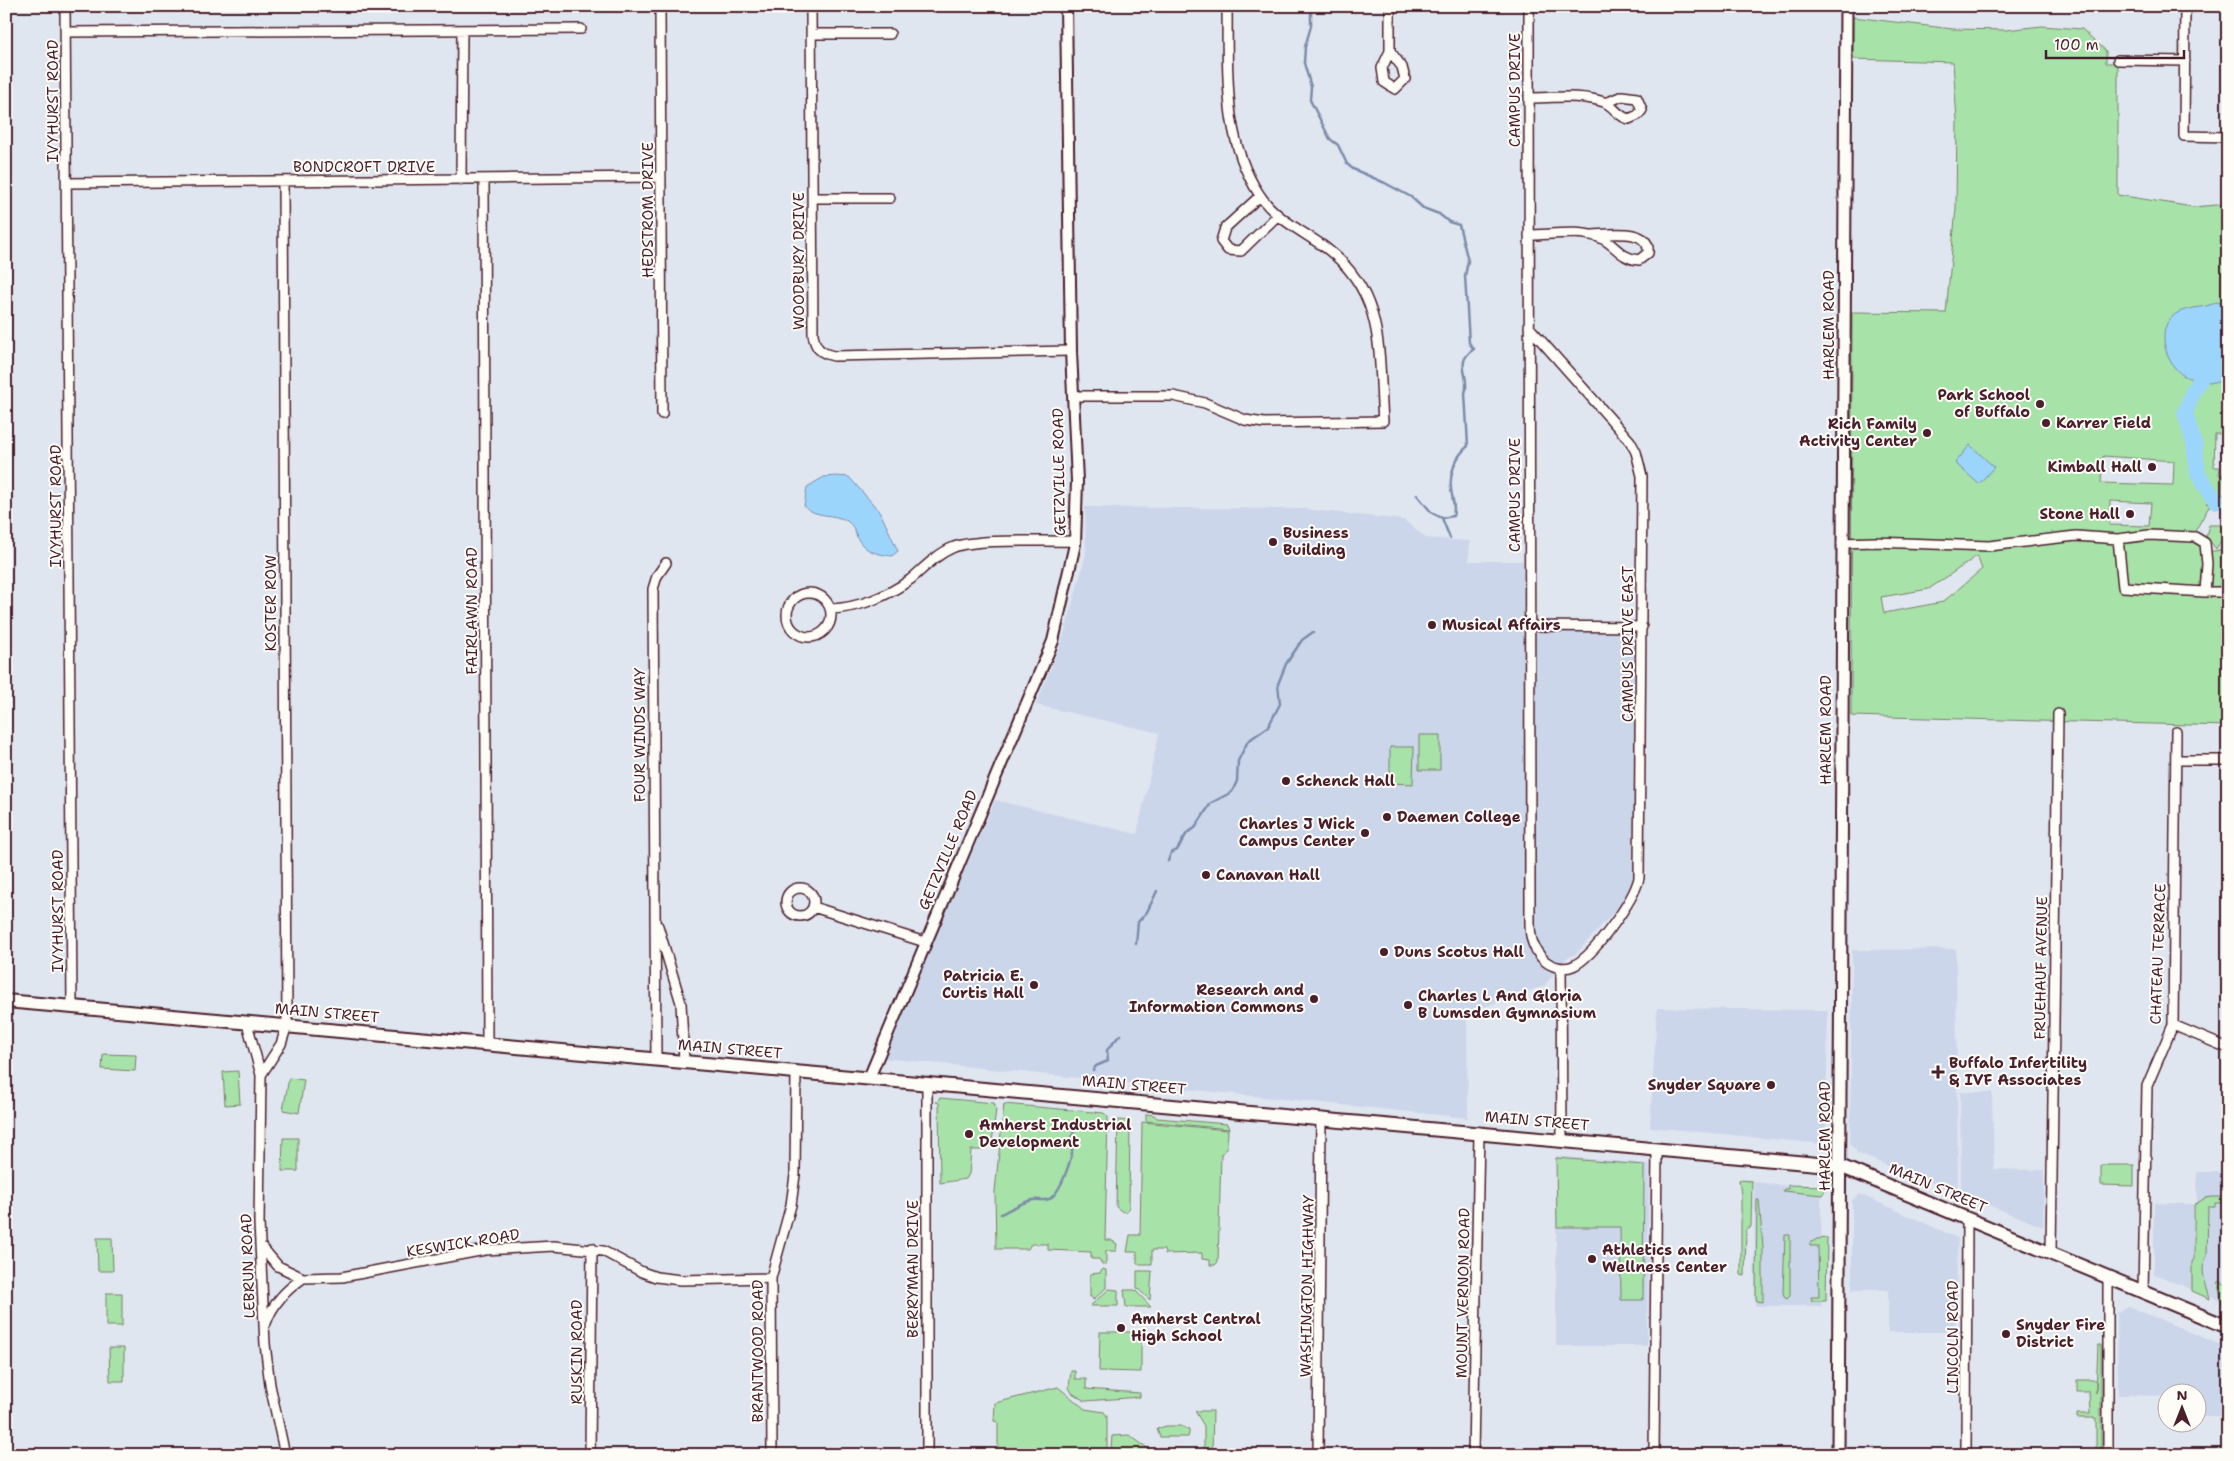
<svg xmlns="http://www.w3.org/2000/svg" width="2234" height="1461" viewBox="0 0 2234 1461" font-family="'Shantell Sans',sans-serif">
<rect width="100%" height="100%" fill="#e0e6f0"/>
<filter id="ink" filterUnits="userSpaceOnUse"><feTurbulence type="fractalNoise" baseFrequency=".02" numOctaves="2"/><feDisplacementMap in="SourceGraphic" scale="10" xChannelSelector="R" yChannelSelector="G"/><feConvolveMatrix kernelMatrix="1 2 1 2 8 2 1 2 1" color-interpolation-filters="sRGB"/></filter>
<g filter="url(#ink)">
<path fill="#ccd6eb" d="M1085 507 1304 509 1404 520 1426 538 1470 541 1469 561H1523L1524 633 1635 632 1633 878 1629 895 1576 954 1567 958 1544 986 1467 1013 1468 1118 883 1058 995 800 1137 834 1159 733 1036 705 1064 635 1086 554Z
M1956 949 1958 1193 1858 1154 1850 1143 1852 950Z
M1657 1008 1828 1010 1826 1140 1822 1144 1650 1127Z
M1960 1092H1992L1994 1169 2044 1170 2043 1227 1961 1194Z
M1556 1156 1649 1164 1647 1346H1556Z
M2197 1172H2228V1304L2198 1290Z
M1754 1182 1821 1189 1822 1306H1755Z
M1860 1194 1958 1238 1955 1332H1888V1290H1852V1200Z
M2154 1203 2193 1204V1290L2154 1274Z
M2128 1306 2228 1348V1417H2197L2196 1394H2166V1396L2118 1395 2117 1313Z"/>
<path fill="#a7e2a8" stroke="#78806a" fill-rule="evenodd" d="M1853 17 1953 29 2006 30 2042 26 2082 29 2106 51V63H2118V195L2193 207 2228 204V429L2221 428V434H2215L2214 467H2220L2219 475H2223L2222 494H2228V499L2214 502 2210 499 2206 503 2210 505 2194 533 2206 552 2221 550 2220 586H2228V726L1851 716 1852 312 1946 313 1956 208 1957 120 1953 62 1853 59ZM2103 456 2174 461 2173 485 2101 483ZM2110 501 2151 503 2149 526 2109 525ZM1977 556 1982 569 1943 602 1884 613 1881 597 1929 589Z
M2209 525H2228V541H2221L2216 549 2206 536Z
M1419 735H1440V770H1419Z
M1390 747H1414L1413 784 1390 783Z
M103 1054 136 1055 135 1071 102 1069Z
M238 1071 240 1104 225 1105 223 1072Z
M289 1078 304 1080 299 1113 283 1110Z
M940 1098 994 1103 996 1109 992 1143 990 1146 983 1145 982 1150H971L969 1174 966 1179 940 1183 939 1103 936 1102Z
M1004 1104 1104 1113 1108 1117 1105 1240H1111L1117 1244 1116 1251H1106V1264H1102L1099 1259H1091V1252L1048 1250V1244H1031L1028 1249H996L995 1191Z
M1146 1114 1154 1115 1157 1118 1227 1124 1229 1129 1146 1121Z
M1118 1120 1130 1121 1129 1207 1127 1211 1123 1212 1116 1207Z
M1142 1122 1228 1130 1227 1149 1221 1154 1218 1262 1215 1265H1210V1260L1202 1259V1253L1165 1254 1164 1250H1152V1264H1137V1252H1127L1130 1235H1140Z
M283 1138H298V1171H282Z
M1556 1158 1644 1165 1643 1300H1621L1620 1227H1557Z
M2101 1165H2134V1186L2101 1185Z
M1739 1180 1752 1181 1751 1227 1746 1229 1745 1276 1741 1275V1195Z
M1788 1185 1826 1186 1827 1188 1822 1195 1783 1191 1784 1189H1788Z
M2213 1197H2228V1203H2215V1207H2208L2207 1256C2198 1272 2207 1283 2210 1299L2192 1291V1262L2194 1259V1205L2205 1198Z
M1757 1200H1759L1763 1247V1302L1757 1301 1756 1298Z
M1785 1235H1790V1296L1787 1299 1784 1297 1783 1292Z
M97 1238H112L113 1271H98Z
M1827 1238 1826 1301H1812L1811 1297H1819L1818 1246H1810V1243L1817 1239Z
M1102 1269 1106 1270V1288L1093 1300 1092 1297H1090V1274L1100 1273Z
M1137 1271H1152L1150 1300 1137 1288Z
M2218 1281 2228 1285V1308L2222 1305Z
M1109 1289 1118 1290V1306H1090Z
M1124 1290H1135L1151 1307H1126Z
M106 1293H122V1326H106Z
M1100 1332H1141V1372L1099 1371Z
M2098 1345H2101V1455H2096V1418H2077V1414H2090L2089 1392H2077V1380H2096V1393Z
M109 1348H124V1381H110Z
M1071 1371H1075V1379H1086V1389L1140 1393V1397L1085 1401 1072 1393 1069 1388Z
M1058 1387 1085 1409 1104 1412 1107 1416V1455H998V1422L994 1421 995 1403Z
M1195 1411H1213L1212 1455H1204V1426Z
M1166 1426H1181L1189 1430V1434L1188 1437H1160L1157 1429Z
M1129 1435 1153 1452H1170L1174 1455H1114L1111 1448 1112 1436Z"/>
<path fill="#9cd5fc" stroke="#7b8ca8" d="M2217 302 2228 306V340L2224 354 2228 370 2226 378C2221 383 2213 383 2205 381 2197 379 2187 379 2180 373 2166 362 2157 332 2171 318 2182 305 2204 310 2217 302Z
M1970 445 1994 467 1979 484 1955 463Z
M836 476 849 477 880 512 898 551 892 556C877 554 864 552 857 537 855 531 853 525 847 521 834 513 815 518 804 506L807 487 824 477Z"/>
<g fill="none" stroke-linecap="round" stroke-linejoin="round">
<path stroke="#7b8ca8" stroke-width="2.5" d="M1311 6V26L1305 47 1304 63 1311 87 1310 100 1330 139 1338 145 1347 164 1353 169 1385 183 1411 197 1423 208 1439 214 1449 222 1459 225 1468 261 1465 276 1469 343 1474 349C1453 363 1471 375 1465 393L1468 446C1456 456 1449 473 1451 489 1452 499 1456 506 1453 516L1442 518 1450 538
M1417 495 1432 513 1442 518
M1168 861 1171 853 1177 850 1187 833 1195 828 1211 803 1232 792 1237 781 1238 761 1248 741 1268 727 1280 704 1278 684 1286 664 1302 640 1313 632
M1136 944 1138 922 1147 912 1157 891
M1093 1070 1096 1066 1108 1061 1107 1050 1120 1035
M1001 1214C1011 1209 1022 1202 1033 1200 1039 1199 1046 1202 1051 1198 1061 1190 1069 1166 1072 1153 1073 1145 1070 1139 1074 1131"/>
<path stroke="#9cd5fc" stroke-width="16" d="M2200 380 2194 389 2185 413 2194 443 2198 474 2216 501"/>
<g stroke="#4a1f2b" stroke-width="12">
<path id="minor" d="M65 6 72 1006
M660 6 662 414
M811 6 813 334C815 348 820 353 834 356L1071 351
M1529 6 1530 923C1530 938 1533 950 1545 961 1552 967 1564 970 1573 966 1594 956 1634 900 1639 878L1642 476 1636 452 1630 441 1529 327
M2185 6 2184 136 2228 137
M67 32 581 29
M812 34H890
M1390 51 1402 67 1405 79 1395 89 1384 82 1382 68 1390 51V6
M2118 60 2185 61
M1529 98C1553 98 1581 94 1604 102 1614 106 1618 117 1629 119L1638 115 1642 110 1637 98 1622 96 1606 103
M484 179 487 1044
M461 180 462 30
M67 183 661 177
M1260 196 1225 228 1221 241 1228 250 1241 251 1278 215
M813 198H890
M1529 235C1551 235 1582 229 1603 239 1616 246 1622 259 1639 260L1648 253C1651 226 1606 235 1589 235
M1073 396H1173L1205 403 1245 420 1264 423 1383 421C1378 356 1387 294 1326 248 1304 232 1274 218 1259 194 1222 138 1228 70 1227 6
M1842 543 1874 542 1989 546 2076 536 2118 539 2149 535 2195 537 2205 543 2207 564 2205 592 2123 587 2118 539
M2205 592H2228
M787 615a22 22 0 1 1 44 0a22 22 0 1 1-44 0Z
M830 609C859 608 888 596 911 579 924 568 937 554 954 547 979 538 1045 542 1075 541
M1529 626 1642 627
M2176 760H2228
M786 902a14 14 0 1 1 28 0a14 14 0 1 1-28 0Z
M813 907 925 942
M658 926 681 1003 684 1061
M1561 968 1562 1140
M247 1023 261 1075 259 1223 265 1344 270 1385 285 1455
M2173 1025 2228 1048
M656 1059 653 589 657 576 666 563
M261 1075 281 1044 287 1025 283 181
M927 1083V1455
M260 1245 278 1266 303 1278 342 1277 485 1250 554 1246 603 1251 642 1272 656 1277 681 1280 771 1278
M2051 1253 2058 714
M2108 1277V1455
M2143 1292 2147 1086 2173 1025 2176 732
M266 1323C273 1303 286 1290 303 1278
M590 1455 592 1248
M772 1455 771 1278 791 1205 795 1175 796 1071
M1318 1455 1321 1118
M1473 1455 1479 1132
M1654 1455 1657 1149
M1966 1455 1967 1218"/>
</g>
<g stroke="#4a1f2b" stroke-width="14">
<path id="tertiary" d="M869 1078 1053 641 1075 544 1077 481 1071 351 1066 6"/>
</g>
<g stroke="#4a1f2b" stroke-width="15">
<path id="secondary" d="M1838 1455 1846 6"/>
</g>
<g stroke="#4a1f2b" stroke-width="16">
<path id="primary" d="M6 1001 1840 1166 2228 1327"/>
</g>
<use href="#minor" stroke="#fdfcf7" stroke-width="9"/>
<use href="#tertiary" stroke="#fdfcf7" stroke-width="10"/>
<use href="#secondary" stroke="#fdfcf7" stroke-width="11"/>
<use href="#primary" stroke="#fdfcf7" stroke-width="12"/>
</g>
</g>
<g fill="#4a1f2b" stroke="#fdfcf7" stroke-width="2">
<circle cx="2040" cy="404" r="5"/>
<circle cx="2046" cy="423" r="5"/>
<circle cx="1927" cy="433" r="5"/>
<circle cx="2152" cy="467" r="5"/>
<circle cx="2130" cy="514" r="5"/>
<circle cx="1273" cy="542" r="5"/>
<circle cx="1432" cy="625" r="5"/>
<circle cx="1286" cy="781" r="5"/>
<circle cx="1387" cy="817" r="5"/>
<circle cx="1365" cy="833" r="5"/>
<circle cx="1206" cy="875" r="5"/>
<circle cx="1384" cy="952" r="5"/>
<circle cx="1034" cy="985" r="5"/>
<circle cx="1314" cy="999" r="5"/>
<circle cx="1408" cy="1005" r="5"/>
<path d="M1935.5 1064.5h5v5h5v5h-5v5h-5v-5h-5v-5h5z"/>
<circle cx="1771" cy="1085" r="5"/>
<circle cx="969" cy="1134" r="5"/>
<circle cx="1592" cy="1259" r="5"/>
<circle cx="1121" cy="1328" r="5"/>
<circle cx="2006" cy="1334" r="5"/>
</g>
<g text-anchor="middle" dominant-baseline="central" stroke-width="4" stroke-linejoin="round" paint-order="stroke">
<g font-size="15" fill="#4a1f2b" stroke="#fdfcf7">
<text transform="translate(1515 90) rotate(-90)">CAMPUS DRIVE</text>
<text transform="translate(53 101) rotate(-90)">IVYHURST ROAD</text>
<text x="364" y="167">BONDCROFT DRIVE</text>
<text transform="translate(648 210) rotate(-90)">HEDSTROM DRIVE</text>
<text transform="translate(799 261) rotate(-90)">WOODBURY DRIVE</text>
<text transform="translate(1829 325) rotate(-90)">HARLEM ROAD</text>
<text transform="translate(1059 472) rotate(-91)">GETZVILLE ROAD</text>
<text transform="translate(1515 495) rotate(-90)">CAMPUS DRIVE</text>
<text transform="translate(56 506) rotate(-90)">IVYHURST ROAD</text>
<text transform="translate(271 603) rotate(-90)">KOSTER ROW</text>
<text transform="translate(472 611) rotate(-90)">FAIRLAWN ROAD</text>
<text transform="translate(1628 644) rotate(-90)">CAMPUS DRIVE EAST</text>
<text transform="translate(1826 730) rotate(-90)">HARLEM ROAD</text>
<text transform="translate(640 735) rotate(-90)">FOUR WINDS WAY</text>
<text transform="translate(948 850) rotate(-67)">GETZVILLE ROAD</text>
<text transform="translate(58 911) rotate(-90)">IVYHURST ROAD</text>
<text transform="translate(2158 954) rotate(-88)">CHATEAU TERRACE</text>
<text transform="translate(2041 968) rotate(-89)">FRUEHAUF AVENUE</text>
<text transform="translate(327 1013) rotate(5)">MAIN STREET</text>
<text transform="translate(730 1049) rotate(5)">MAIN STREET</text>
<text transform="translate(1134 1085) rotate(5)">MAIN STREET</text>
<text transform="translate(1537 1121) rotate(5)">MAIN STREET</text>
<text transform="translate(1825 1136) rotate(-90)">HARLEM ROAD</text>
<text transform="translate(1938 1188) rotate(23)">MAIN STREET</text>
<text transform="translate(463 1243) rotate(-9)">KESWICK ROAD</text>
<text transform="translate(248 1266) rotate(-92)">LEBRUN ROAD</text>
<text transform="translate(913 1269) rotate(-90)">BERRYMAN DRIVE</text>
<text transform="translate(1307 1286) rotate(-89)">WASHINGTON HIGHWAY</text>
<text transform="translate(1463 1293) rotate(-89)">MOUNT VERNON ROAD</text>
<text transform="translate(1953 1337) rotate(-90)">LINCOLN ROAD</text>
<text transform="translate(758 1351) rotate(-90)">BRANTWOOD ROAD</text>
<text transform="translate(577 1352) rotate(-90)">RUSKIN ROAD</text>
</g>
<g font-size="15" font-weight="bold" fill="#4a1f2b" stroke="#fdfcf7" text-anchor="start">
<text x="2030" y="395" text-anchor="end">Park School<tspan x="2030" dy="17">of Buffalo</tspan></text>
<text x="2056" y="423">Karrer Field</text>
<text x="1917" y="424" text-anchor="end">Rich Family<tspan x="1917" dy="17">Activity Center</tspan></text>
<text x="2142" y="467" text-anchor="end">Kimball Hall</text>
<text x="2120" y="514" text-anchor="end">Stone Hall</text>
<text x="1283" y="533">Business<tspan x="1283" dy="17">Building</tspan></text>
<text x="1442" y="625">Musical Affairs</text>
<text x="1296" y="781">Schenck Hall</text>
<text x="1397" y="817">Daemen College</text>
<text x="1355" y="824" text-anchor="end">Charles J Wick<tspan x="1355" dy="17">Campus Center</tspan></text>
<text x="1216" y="875">Canavan Hall</text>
<text x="1394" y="952">Duns Scotus Hall</text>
<text x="1024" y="976" text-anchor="end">Patricia E.<tspan x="1024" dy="17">Curtis Hall</tspan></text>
<text x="1304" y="990" text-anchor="end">Research and<tspan x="1304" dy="17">Information Commons</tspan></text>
<text x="1418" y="996">Charles L And Gloria<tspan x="1418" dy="17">B Lumsden Gymnasium</tspan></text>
<text x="1949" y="1063">Buffalo Infertility<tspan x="1949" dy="17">&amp; IVF Associates</tspan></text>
<text x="1761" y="1085" text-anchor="end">Snyder Square</text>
<text x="979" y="1125">Amherst Industrial<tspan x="979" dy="17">Development</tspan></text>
<text x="1602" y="1250">Athletics and<tspan x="1602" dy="17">Wellness Center</tspan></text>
<text x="1131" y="1319">Amherst Central<tspan x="1131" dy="17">High School</tspan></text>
<text x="2016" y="1325">Snyder Fire<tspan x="2016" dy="17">District</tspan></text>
</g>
</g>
<rect width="2234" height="1461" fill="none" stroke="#fdfcf7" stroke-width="25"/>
<rect x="12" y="12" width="2209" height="1436" fill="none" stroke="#4a1f2b" stroke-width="2" filter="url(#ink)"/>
<g transform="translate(2182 1408)"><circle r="24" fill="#fdfcf7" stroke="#b5a4a5"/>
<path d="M0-4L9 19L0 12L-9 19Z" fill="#4a1f2b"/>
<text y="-8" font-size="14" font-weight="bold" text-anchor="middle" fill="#4a1f2b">N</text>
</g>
<path d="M2046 50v8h138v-8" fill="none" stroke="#4a1f2b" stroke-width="2.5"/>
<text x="2054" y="50" font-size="15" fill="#4a1f2b" stroke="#fdfcf7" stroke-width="4" paint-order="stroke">100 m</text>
</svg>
